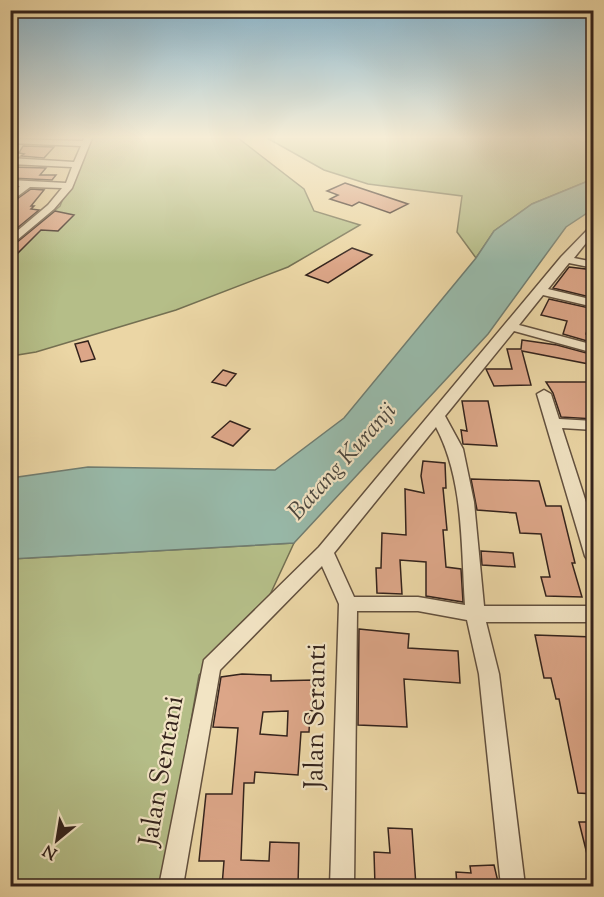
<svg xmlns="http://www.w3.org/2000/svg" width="604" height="897" viewBox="0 0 604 897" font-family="'Sorts Mill Goudy',serif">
<rect width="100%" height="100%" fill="#ebd6a5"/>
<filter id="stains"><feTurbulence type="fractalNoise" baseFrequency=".00333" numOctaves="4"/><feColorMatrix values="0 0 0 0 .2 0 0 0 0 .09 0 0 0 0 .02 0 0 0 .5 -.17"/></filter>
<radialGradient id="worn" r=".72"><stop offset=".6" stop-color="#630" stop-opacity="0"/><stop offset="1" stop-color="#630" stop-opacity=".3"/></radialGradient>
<path fill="#b5be88" stroke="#747052" stroke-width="1.5" d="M87 138H238L304 189 314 211 360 225 288 267 176 310 36 352 11 356 10 248 60 206Z
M267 138H593V179L532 204 494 231 476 258 457 232 462 196 368 184 324 170Z
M294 543 268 599 199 675 162 886H11V559Z"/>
<path fill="#98b9a9" stroke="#707d71" stroke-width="1.5" d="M593 179V209L566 227 488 334 294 543 11 559V478L88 467 275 470 344 418 476 258 494 231 532 204Z"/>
<path fill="#dca688" stroke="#34231c" stroke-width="1.5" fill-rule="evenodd" d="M23 146 54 147 44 158 21 156 24 154 19 153Z
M10 167 46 168 40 175H56L52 180 10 178Z
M345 183 408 204 390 213 359 202 352 206 330 199 338 195 327 191Z
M31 189 44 190 31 206H34L31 209 39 210 10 234V204Z
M55 211 74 215 58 231 41 230 10 261V248Z
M352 248 372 255 328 283 306 275Z
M569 267 594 270V298L553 288Z
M549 299 594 309 586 334 594 336V343L563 334 567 321 541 315Z
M522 340 557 345 594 355V365L522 351 531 385 494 386 486 369H512L507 349H521Z
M88 341 95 359 81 362 75 344Z
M223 370 236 374 226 386 212 382Z
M546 382H594V419L561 417 553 393Z
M462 401H488L497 446 463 444 461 430 467 431Z
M230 421 250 429 233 446 212 437Z
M423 461 445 463 446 488H443L447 530H443L446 567 461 569 463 602 426 596V562L400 560 402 594 377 593 376 568H381L382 533 406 535 405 489 424 493 421 476Z
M471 479 539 481 546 506H561L575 563H572L582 597 546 596 541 577H550L541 534 520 533 516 513 477 510Z
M481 551 513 553 515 567 482 565Z
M359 629 409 634 408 648 458 651 460 683 404 679 407 727 358 725Z
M535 635 594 637V794L578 793 559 699H556L551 678H544Z
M242 674 271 675V681L315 680 316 710 310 711 309 732H301L298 775 255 772 254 783H244L241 860 269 861 270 842 299 843 298 886H222L224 861H199L206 794H232L238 728 213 727 221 677ZM288 711 287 736 260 734 263 712Z
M579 822H594V861L589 862Z
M388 828 412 829 416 886H375L374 852 390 853Z
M494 865 499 886H457L456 872 471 873 470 866Z"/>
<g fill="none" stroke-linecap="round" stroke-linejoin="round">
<g stroke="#62503e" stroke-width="3">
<path id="street" d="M84 138H92L72 188 54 209 10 246V237L48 205 62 188 30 187 10 202V194L20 186H10V180L66 183 72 167 10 164V158L74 162 81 146 10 143V139L83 141Z
M594 223V233L574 258 594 262V268L569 263 548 289 594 300V307L543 295 519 325 594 345V353L514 331 445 416 463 449 474 502 484 606H594V622H486L499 674 525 886H501L479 674 467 620 418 611H357L354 886H330L339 604 322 566 220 670 183 886H159L204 660 319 547 561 257ZM436 427C464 480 461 546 465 605L418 597H354L334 553Z
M544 390 551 394 559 419 594 421V430L562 428 594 527V562L588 561 585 556 537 394Z"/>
</g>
<use href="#street" fill="#f2e4c4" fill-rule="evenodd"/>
</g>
<linearGradient id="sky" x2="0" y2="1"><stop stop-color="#88b6cf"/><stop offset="0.52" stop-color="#f6edd6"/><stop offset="1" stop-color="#f6edd6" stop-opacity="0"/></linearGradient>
<rect width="604" height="264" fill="url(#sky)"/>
<g text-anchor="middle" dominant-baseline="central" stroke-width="4.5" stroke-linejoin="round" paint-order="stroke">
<g font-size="24" font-style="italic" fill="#4d483f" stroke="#f2e4c4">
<text transform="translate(343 462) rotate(-48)">Batang Kuranji</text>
</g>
<g font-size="27" fill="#34231c" stroke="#f2e4c4">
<text transform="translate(317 716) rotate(-89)">Jalan Seranti</text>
<text transform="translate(163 771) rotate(-80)">Jalan Sentani</text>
</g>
</g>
<rect width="604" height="897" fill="none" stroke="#ebd6a5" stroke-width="36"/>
<rect x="12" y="12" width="580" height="873" fill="none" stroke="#34231c" stroke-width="3"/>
<rect x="18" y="18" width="568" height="861" fill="none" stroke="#34231c" stroke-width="1.5"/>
<g transform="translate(57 840) rotate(210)" stroke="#f2e4c4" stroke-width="4.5" paint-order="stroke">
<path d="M0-4.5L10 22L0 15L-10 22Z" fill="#34231c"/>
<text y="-9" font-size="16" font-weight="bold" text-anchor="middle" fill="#34231c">N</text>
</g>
<rect width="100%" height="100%" filter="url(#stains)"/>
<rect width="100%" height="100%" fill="url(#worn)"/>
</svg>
